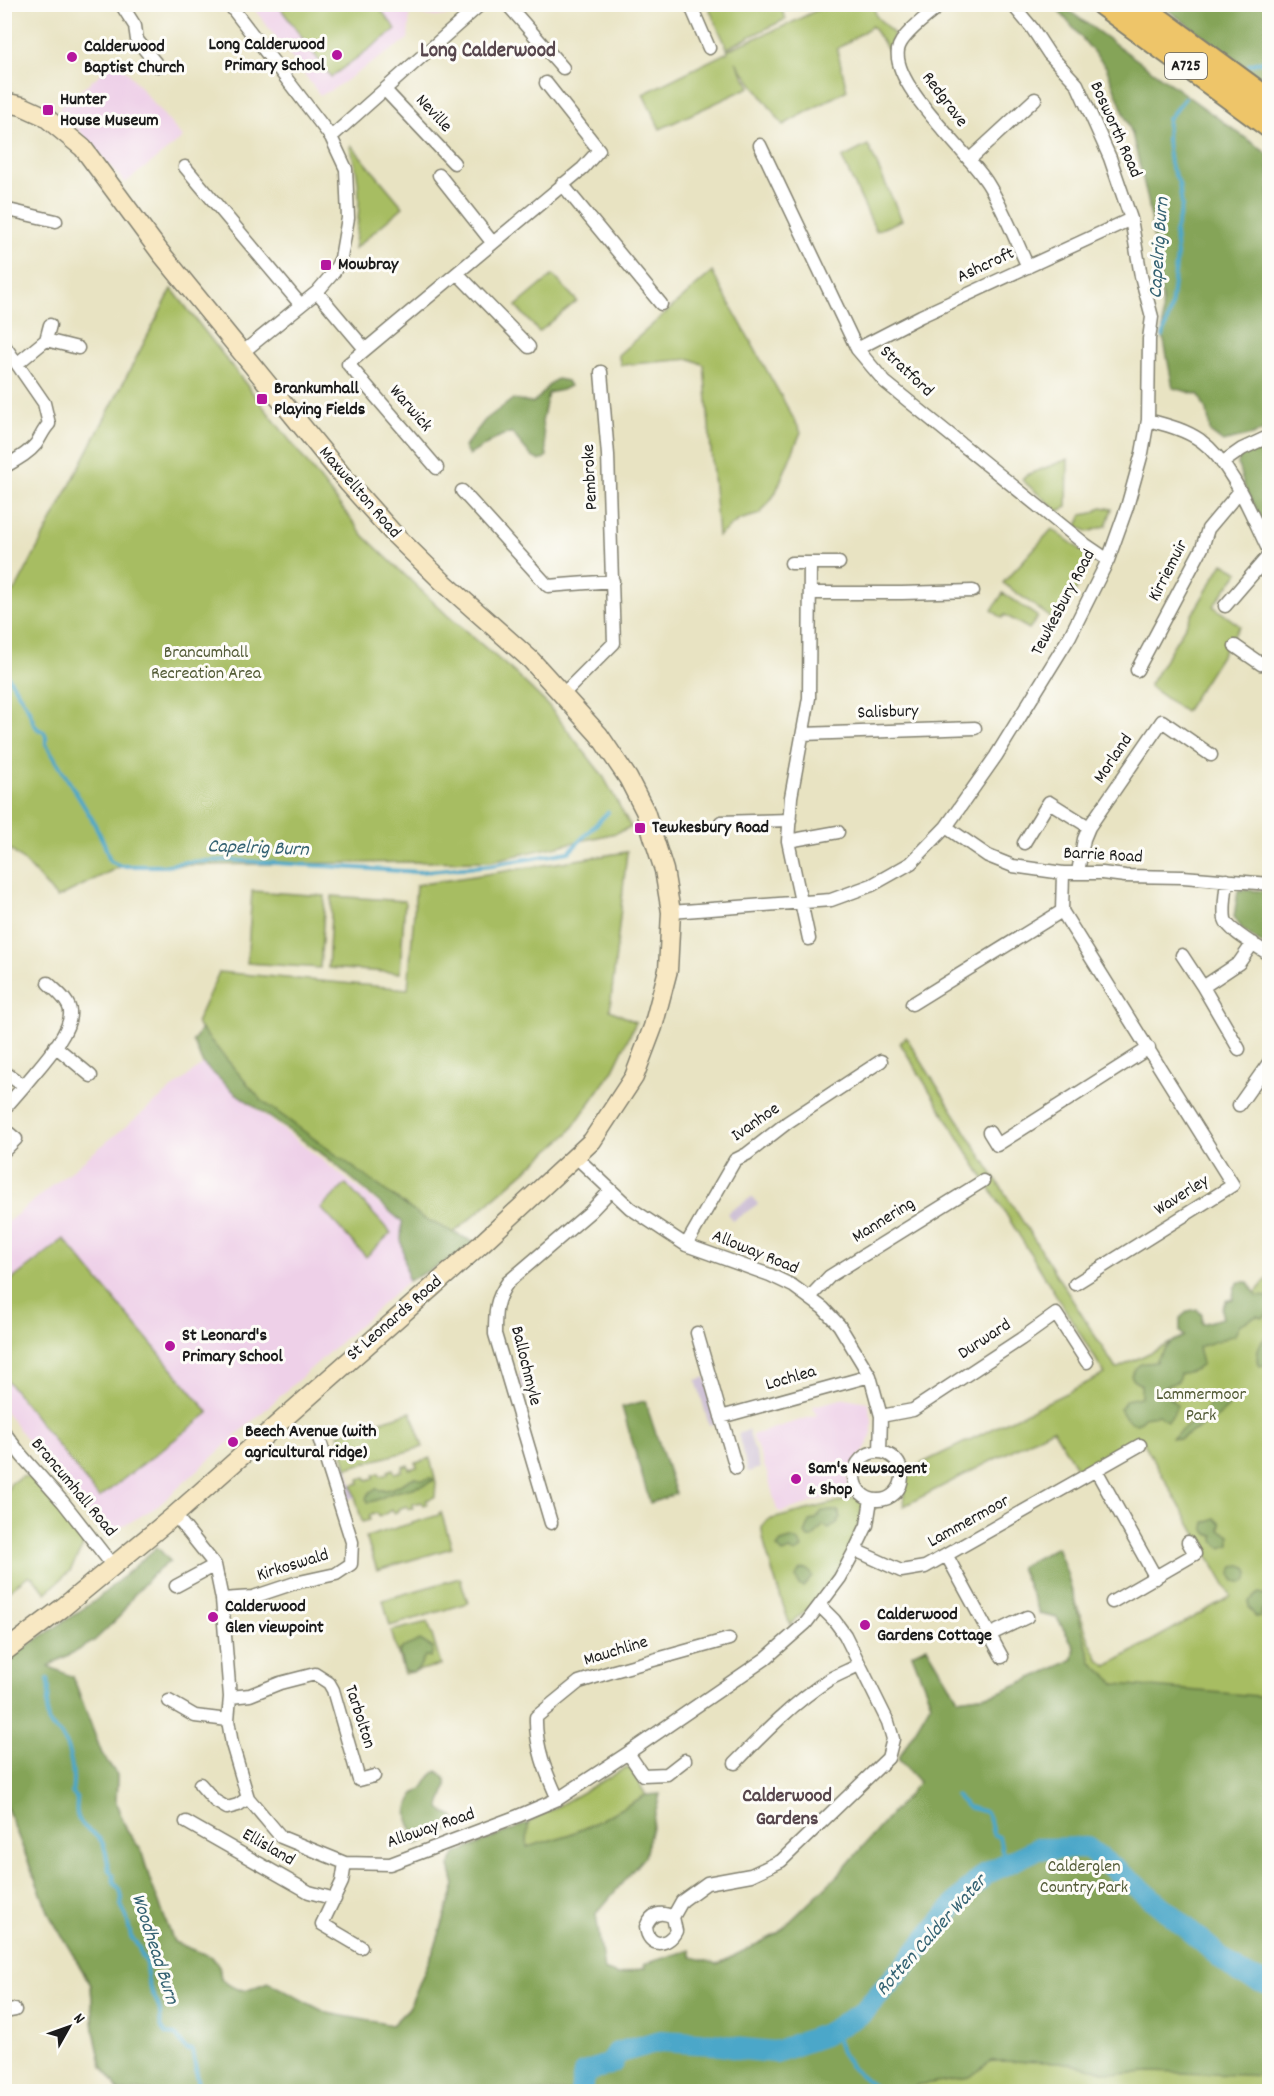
<svg xmlns="http://www.w3.org/2000/svg" width="1274" height="2096" viewBox="0 0 1274 2096" font-family="Dekko,sans-serif">
<rect width="100%" height="100%" fill="#fdfcf7"/>
<filter id="ink" filterUnits="userSpaceOnUse"><feTurbulence type="fractalNoise" baseFrequency=".0167" numOctaves="2"/><feDisplacementMap in="SourceGraphic" scale="12" xChannelSelector="R" yChannelSelector="G"/><feConvolveMatrix kernelMatrix="1 2 1 2 8 2 1 2 1" color-interpolation-filters="sRGB"/></filter>
<filter id="wash" filterUnits="userSpaceOnUse"><feTurbulence type="fractalNoise" baseFrequency=".008" numOctaves="4" result="noise"/><feDisplacementMap in="SourceGraphic" scale="24" xChannelSelector="R" yChannelSelector="G"/><feGaussianBlur stdDeviation="1.35" result="paint"/><feColorMatrix in="noise" values="0 0 0 0 0 0 0 0 0 0 0 0 0 0 0 0 0 1.4 0 .05"/><feComposite in="paint" operator="in"/></filter>
<g filter="url(#wash)">
<rect width="100%" height="100%" fill="#e8e3c2"/>
<path fill="#eed0e8" d="M251 5H470L461 13 436 17 410 13 408 39 330 91 320 95Z
M117 60 183 138 125 183 59 108Z
M203 1064 234 1092 402 1222 401 1239 408 1281 158 1506 108 1535 50 1471 5 1411V1224Z
M845 1398 868 1402 872 1419V1433L866 1447 847 1475 850 1491 781 1512 777 1510 767 1473 752 1435 817 1415 813 1406Z"/>
<path fill="#ccbed4" d="M752 1197 758 1204 733 1221 727 1213Z
M529 1372 534 1390 535 1392 523 1391 518 1375Z
M706 1377 719 1423 709 1425 696 1380Z
M748 1430 760 1468 748 1472 738 1434Z
M346 1462 355 1497 347 1500 336 1464Z"/>
<path fill="#a7bd62" stroke="#626c3f" stroke-width="1.5" d="M278 5H377L396 29 331 77Z
M712 5H779L786 19 727 48 708 6Z
M827 5H874L876 16 894 34 888 50 872 26 837 49 847 90 783 125 736 62 750 87 660 129 643 94 728 52 727 50 789 24Z
M351 145 403 207 354 249C360 212 363 184 350 148Z
M868 145 902 220 876 231 842 158Z
M712 272 801 432 775 494 760 514 739 520 718 536 704 365 691 359 621 365 618 355Z
M553 275 577 301 539 332 516 306Z
M172 289 364 536 447 615 515 673 548 705 603 776 631 827 616 833 491 861 121 866 57 898 25 862 5 845V589L15 591Z
M1068 459 1067 507 1058 511 1022 480 1027 475Z
M1102 507 1112 509 1106 526 1088 532 1077 526 1082 515 1093 513Z
M1052 529 1088 555C1083 583 1072 600 1054 620L1003 583Z
M1223 563 1239 572 1213 606 1240 626 1185 712 1149 686Z
M1003 593 1038 617 1029 629 1005 615 1002 618 992 610Z
M627 852 610 1010 636 1022 613 1070 568 1134 442 1243 251 1101 196 1023 219 972 408 989 416 885Z
M252 891 325 896 320 968 247 963Z
M332 896 405 901 400 973 328 968Z
M906 1037 1116 1369 1243 1308 1269 1276V2091H118L114 2082 102 2067 94 2031 91 1985 50 1916 5 1803 73 1677 102 1754 117 1775 116 1803 127 1831 141 1850 150 1880 174 1942 212 1957 219 1966 221 1979 233 1989 247 1990 334 2024 392 2025 409 2008 436 1944 455 1885 450 1866 592 1908 598 1968 617 1975 676 1960 718 1964 777 1934 839 1874 938 1761 914 1734 931 1703 912 1654 927 1647 958 1699 995 1694 1064 1664 1073 1659 1075 1648 1057 1618 1040 1614 1020 1567 1057 1547 1089 1640 1099 1660 1107 1666 1231 1596 1141 1438 1079 1472 1053 1429 904 1506 906 1471 1105 1374 900 1043Z
M346 1184 391 1233 366 1257 321 1208Z
M64 1239 209 1413 99 1498 5 1378V1285Z
M411 1412 423 1447 347 1468 338 1434Z
M430 1458 436 1483 435 1497 426 1500 427 1504 423 1505 421 1502 413 1504V1508L409 1509 407 1506 398 1509V1511L394 1513 392 1510 379 1517 377 1513 369 1516 370 1520 362 1522 352 1485 360 1483 359 1479 366 1477 367 1480 374 1478V1475L379 1473 381 1476 388 1474V1471L393 1469 395 1473 402 1471V1467L408 1465 409 1469 417 1467 416 1463Z
M22 1476 30 1478 86 1540 70 1571 46 1593 33 1577 28 1576 5 1593 4 1496 11 1483Z
M857 1497 863 1504C855 1553 826 1594 790 1625 785 1611 760 1537 762 1528 763 1524 765 1523 768 1520Z
M441 1512 452 1548 377 1570 366 1537 439 1515V1513Z
M460 1578 468 1603 390 1626 383 1600Z
M428 1622 441 1665 404 1674 391 1631Z
M627 1767 632 1771 646 1795 589 1826 568 1835 526 1848 528 1823Z"/>
<path fill="#85a458" stroke="#50603a" stroke-width="1.5" d="M1054 5H1061L1269 155V428L1252 435 1223 442 1210 432 1208 415 1199 395 1173 388 1163 336 1162 298 1148 200 1132 134 1106 67Z
M1161 5H1269V84Z
M557 379 567 381 570 386 562 390 548 393 542 422 547 456 540 461 532 457 512 433C500 433 481 449 469 455L464 447 485 420 513 399 532 403C544 396 544 386 557 379Z
M1269 436V534L1244 486 1238 465 1240 450Z
M1238 890 1269 891V949L1242 929 1234 917Z
M201 1029 261 1100 423 1218 480 1245 408 1281 401 1239 402 1222 328 1158 234 1092 203 1064 193 1041Z
M1239 1282H1248L1257 1296 1269 1297V1313L1263 1318 1257 1316 1239 1325 1235 1335 1198 1347 1202 1364 1197 1369 1180 1374 1178 1381 1161 1389 1177 1405 1173 1415 1167 1421 1158 1415 1144 1417C1135 1430 1125 1419 1120 1409L1126 1400 1141 1397V1385L1134 1381 1131 1375C1140 1361 1141 1364 1156 1362V1359L1170 1343 1184 1336 1180 1332V1318L1188 1311 1197 1309 1202 1315V1324L1222 1318V1308L1227 1300 1233 1299 1234 1288Z
M1265 1338H1269V1364L1260 1366C1254 1358 1258 1345 1265 1338Z
M1221 1397 1231 1399 1232 1402C1224 1417 1195 1429 1180 1439L1172 1438 1202 1414 1213 1401Z
M645 1401 676 1494 650 1503 622 1407Z
M415 1477 422 1480 431 1478 434 1480C423 1487 408 1489 396 1492 385 1494 380 1501 368 1502L366 1498 370 1492 376 1489C392 1493 401 1483 415 1477Z
M822 1511H838L841 1517 837 1523 829 1529 823 1525 813 1538H808L805 1534 810 1521 816 1519Z
M1215 1518 1221 1524 1220 1530 1230 1535V1545L1221 1548 1214 1541V1536C1206 1535 1203 1529 1205 1522Z
M791 1539C797 1540 800 1542 802 1548L796 1553 789 1550 783 1553 777 1547 781 1542Z
M157 1547 170 1561 150 1577 133 1596 120 1616 93 1642 48 1666 73 1677 102 1754 117 1775 116 1803 127 1831 141 1850 150 1880 174 1942 212 1957 219 1966 221 1979C241 1995 245 1991 268 1982L327 2013 392 2025 409 2008 436 1944 455 1885 450 1866 455 1854 528 1823 527 1847 568 1835 589 1826 646 1795 660 1794 645 1856 596 1914 604 1970 617 1975 645 1968 644 1964 690 1950 692 1957 718 1964 777 1934 839 1874 919 1782 898 1759 931 1703 912 1654 927 1647 958 1699 995 1694 1064 1664 1073 1659 1075 1648 1057 1618 1040 1614 1020 1567 1057 1547 1067 1573 1091 1662 1116 1684 1269 1697V2076L1150 2072 1117 2074 1060 2062 991 2061 970 2077 917 2085 907 2092 118 2091 114 2082 102 2067 94 2031 91 1985 50 1916 5 1803V1661L96 1600Z
M1231 1574a9 9 0 1 1 18 0a9 9 0 1 1-18 0Z
M806 1569 810 1572 812 1577 803 1587 799 1585 796 1577 800 1570Z
M1259 1593 1269 1596V1607L1262 1610 1261 1617 1256 1618 1249 1607V1601Z
M420 1640 433 1648 431 1657 425 1656 419 1668 413 1672 404 1670 399 1652 402 1648Z
M437 1771C455 1782 442 1793 440 1808L446 1813 454 1816 456 1821V1829L447 1832H440L436 1827 431 1829 430 1838 417 1845 413 1842 411 1837 413 1830C405 1819 406 1806 414 1795 416 1792 419 1791 422 1789 429 1781 427 1777 437 1771Z"/>
<g fill="none" stroke-linecap="round" stroke-linejoin="round">
<path stroke="#4ba7c9" stroke-width="4" d="M1249 65 1270 59
M1163 336 1171 308 1177 255 1175 233 1182 206 1179 183 1170 164 1167 139 1168 119 1185 98
M4 670 28 708 34 724 38 729 44 732 46 737V744L92 819 104 843 110 861 121 866H163L186 862 229 860 418 872 492 865 569 852 608 812
M48 1679C51 1693 45 1711 48 1721 50 1727 57 1730 61 1735 71 1751 75 1775 72 1793L77 1799C77 1804 76 1809 77 1814 80 1829 94 1831 102 1842 106 1849 108 1863 109 1871L113 1875 114 1882 120 1890 122 1898 121 1905 127 1918 131 1937 138 1945 142 1957 146 1961C146 1973 147 1983 153 1994 155 1999 158 2003 159 2007 163 2020 156 2022 166 2034L175 2035 187 2050H192L199 2085
M956 1796 968 1807 986 1812 990 1821 993 1834 999 1837 1002 1851 1010 1862
M833 2029 841 2052 851 2067 880 2092"/>
<path stroke="#4ba7c9" stroke-width="22" d="M581 2092 584 2073 612 2063 617 2053 660 2041 714 2044 743 2049 775 2052 824 2035 862 2013 907 1963 959 1900 985 1874 1037 1849 1087 1848 1143 1891 1239 1973 1270 1985"/>
</g>
</g>
<g filter="url(#ink)">
<g fill="none" stroke-linecap="round" stroke-linejoin="round">
<g stroke="#82806f" stroke-width="15">
<path id="street" d="M121 4 135 26 137 40 158 66
M229 4 331 137 346 169 348 218 341 258 334 272 317 292 243 352
M507 4 563 68
M690 4 709 48
M942 4C930 14 900 35 898 50 892 87 969 152 988 184 1004 210 1015 239 1028 267
M385 90 454 163
M331 137 481 4
M760 145 857 349 885 382 1086 545 1108 560
M969 160 1035 99
M185 167 300 304
M439 175 492 242
M562 184 661 304
M4 209 56 221
M457 273 529 347
M317 292 365 349
M46 340 78 348
M4 345 44 403 49 424C43 430 41 437 36 444 28 454 16 460 4 467
M857 349 921 316 1131 219
M18 363 46 340 50 325
M1148 420C1166 425 1184 429 1200 440 1233 464 1252 517 1270 553
M1222 463 1242 449 1270 436
M437 468 348 364 583 168 599 150 546 83
M462 491 548 586 613 581
M791 563H839
M811 593H902L973 591
M1225 606 1270 554
M1235 646 1261 664 1270 657
M1137 670 1202 548 1208 529 1239 492
M563 694 614 643 608 455 601 372
M803 734 975 728
M721 822 790 820
M946 827 988 856 1013 866 1063 873H1102L1125 876 1183 877 1270 884
M788 841 838 832
M1024 843 1049 802 1089 827
M1078 872 1084 839 1089 827 1162 721 1211 755
M1063 873 1062 911 1233 1185 1075 1284
M1227 880C1226 892 1223 907 1225 919 1228 931 1259 947 1270 955
M671 912 831 900 872 885 911 863 946 827 996 756 1070 636 1108 560 1127 507 1142 453 1148 420 1149 339 1152 317 1141 276 1131 219 1110 158 1077 84 1049 54 1032 28 1012 4
M809 939 788 841 791 797 809 698 810 564
M1182 955 1203 987
M912 1004 1062 911
M55 1046 91 1076
M1239 1049 1203 987 1239 963 1253 943
M4 1072 24 1086C37 1069 72 1034 70 1012 70 1001 56 991 48 983
M1239 1105 1270 1061
M4 1109 24 1086
M4 1129 16 1139 4 1151
M989 1132 997 1145 1149 1048
M576 1157 630 1208 686 1245 770 1275 793 1286 823 1308 839 1325 870 1376 881 1416 880 1452
M686 1245 735 1160 747 1154 788 1122 881 1061
M810 1297 830 1276 983 1181
M697 1333 736 1468
M881 1416 913 1410 1021 1339 1056 1314 1087 1362
M721 1417 870 1376
M4 1432 22 1456 63 1502 113 1566
M854 1476a24 24 0 1 1 48 0a24 24 0 1 1-48 0Z
M1096 1470 1156 1578
M175 1515 215 1565 176 1586
M551 1523 495 1334C495 1312 495 1300 508 1282L590 1212 611 1190
M855 1550 901 1571 925 1567 1140 1445
M947 1556 1002 1657
M215 1565 222 1599 230 1697 228 1720 232 1744 248 1798
M222 1599 253 1597 295 1583 336 1574 351 1564 352 1542 319 1438
M1112 1602 1195 1554 1188 1542
M989 1635 1027 1617
M230 1697 250 1695 280 1683 315 1674 329 1683 333 1690 359 1780 374 1776
M169 1701 195 1716 228 1720
M628 1753 765 1659 806 1623 840 1578 855 1550 867 1525 871 1499
M735 1763C764 1733 794 1702 830 1679 839 1674 849 1670 859 1665
M200 1784 215 1801 227 1808 238 1805 248 1798 281 1837 345 1863 390 1864 518 1816 558 1799 628 1753 643 1775 667 1774 685 1760
M558 1799C546 1773 535 1746 536 1717L579 1682 614 1671 729 1639
M186 1822 309 1892 335 1899
M345 1863 342 1882 322 1924 361 1947
M673 1917C661 1911 651 1913 646 1927 648 1948 668 1947 676 1931L673 1917 682 1901 707 1883 751 1875 781 1861 888 1758 893 1739 888 1722 845 1635 834 1620 820 1606
M4 2012 15 2010"/>
</g>
<g stroke="#82806f" stroke-width="21">
<path id="secondary" d="M4 102 22 106 44 116 83 148 160 252 349 484 392 532 442 581 531 660 599 735 628 778 645 811 664 870 671 912 668 970 653 1027 634 1077 592 1141 480 1245 175 1515 61 1609 4 1652"/>
</g>
<g stroke="#82806f" stroke-width="26">
<path id="highway" d="M1102 4 1270 127
M1138 4 1270 101"/>
</g>
<use href="#street" stroke="#fff" stroke-width="12"/>
<use href="#secondary" stroke="#f8e8c3" stroke-width="18"/>
<use href="#highway" stroke="#eec569" stroke-width="22"/>
</g>
</g>
<g fill="#b5179e" stroke="#fdfcf7" stroke-width="2">
<circle cx="337" cy="55" r="6"/>
<circle cx="72" cy="57" r="6"/>
<rect x="42" y="104" width="12" height="12" rx="3"/>
<rect x="320" y="259" width="12" height="12" rx="3"/>
<rect x="256" y="393" width="12" height="12" rx="3"/>
<rect x="634" y="822" width="12" height="12" rx="3"/>
<circle cx="170" cy="1346" r="6"/>
<circle cx="233" cy="1442" r="6"/>
<circle cx="796" cy="1479" r="6"/>
<circle cx="213" cy="1617" r="6"/>
<circle cx="865" cy="1625" r="6"/>
</g>
<g text-anchor="middle" dominant-baseline="central" stroke-width="6" stroke-linejoin="round" paint-order="stroke">
<rect fill="#fdfcf7" stroke="#605f5e" stroke-width="1.5" x="1165" y="53" width="42" height="26" rx="4.5"/>
<g font-size="16" font-weight="bold" fill="#1c1c1c">
<text x="1186" y="66">A725</text>
</g>
<g font-size="18" font-weight="bold" fill="#1c1c1c" stroke="#fdfcf7" text-anchor="start">
<text x="325" y="45" text-anchor="end">Long Calderwood<tspan x="325" dy="21">Primary School</tspan></text>
<text x="84" y="47">Calderwood<tspan x="84" dy="21">Baptist Church</tspan></text>
<text x="60" y="100">Hunter<tspan x="60" dy="21">House Museum</tspan></text>
<text x="338" y="265">Mowbray</text>
<text x="274" y="389">Brankumhall<tspan x="274" dy="21">Playing Fields</tspan></text>
<text x="652" y="828">Tewkesbury Road</text>
<text x="182" y="1336">St Leonard's<tspan x="182" dy="21">Primary School</tspan></text>
<text x="245" y="1432">Beech Avenue (with<tspan x="245" dy="21">agricultural ridge)</tspan></text>
<text x="808" y="1469">Sam's Newsagent<tspan x="808" dy="21">&amp; Shop</tspan></text>
<text x="225" y="1607">Calderwood<tspan x="225" dy="21">Glen viewpoint</tspan></text>
<text x="877" y="1615">Calderwood<tspan x="877" dy="21">Gardens Cottage</tspan></text>
</g>
<g font-size="18" fill="#1c1c1c" stroke="#fdfcf7">
<text transform="translate(944 100) rotate(53)">Redgrave</text>
<text transform="translate(433 114) rotate(47)">Neville</text>
<text transform="translate(1115 130) rotate(66)">Bosworth Road</text>
<text transform="translate(986 266) rotate(-25)">Ashcroft</text>
<text transform="translate(906 372) rotate(43)">Stratford</text>
<text transform="translate(410 409) rotate(49)">Warwick</text>
<text transform="translate(591 477) rotate(-93)">Pembroke</text>
<text transform="translate(359 493) rotate(49)">Maxwellton Road</text>
<text transform="translate(1169 571) rotate(-63)">Kirriemuir</text>
<text transform="translate(1064 603) rotate(-62)">Tewkesbury Road</text>
<text transform="translate(888 713) rotate(-2)">Salisbury</text>
<text transform="translate(1114 759) rotate(-56)">Morland</text>
<text transform="translate(1103 856) rotate(3)">Barrie Road</text>
<text transform="translate(756 1123) rotate(-35)">Ivanhoe</text>
<text transform="translate(1182 1196) rotate(-32)">Waverley</text>
<text transform="translate(884 1221) rotate(-32)">Mannering</text>
<text transform="translate(755 1253) rotate(22)">Alloway Road</text>
<text transform="translate(395 1319) rotate(-41)">St Leonards Road</text>
<text transform="translate(985 1340) rotate(-33)">Durward</text>
<text transform="translate(525 1366) rotate(76)">Ballochmyle</text>
<text transform="translate(791 1379) rotate(-16)">Lochlea</text>
<text transform="translate(73 1488) rotate(50)">Brancumhall Road</text>
<text transform="translate(969 1522) rotate(-29)">Lammermoor</text>
<text transform="translate(293 1566) rotate(-17)">Kirkoswald</text>
<text transform="translate(616 1652) rotate(-17)">Mauchline</text>
<text transform="translate(359 1717) rotate(72)">Tarbolton</text>
<text transform="translate(431 1829) rotate(-19)">Alloway Road</text>
<text transform="translate(268 1848) rotate(30)">Ellisland</text>
</g>
<g font-size="18" fill="#545c38" stroke="#fdfcf7">
<text x="206" y="653">Brancumhall<tspan x="206" dy="21">Recreation Area</tspan></text>
<text x="1201" y="1395">Lammermoor<tspan x="1201" dy="21">Park</tspan></text>
<text x="1084" y="1867">Calderglen<tspan x="1084" dy="21">Country Park</tspan></text>
</g>
<g font-size="20" font-style="italic" fill="#346272" stroke="#fdfcf7">
<text transform="translate(1160 248) rotate(-86)">Capelrig Burn</text>
<text transform="translate(258 849) rotate(2)">Capelrig Burn</text>
<text transform="translate(932 1936) rotate(-48)">Rotten Calder Water</text>
<text transform="translate(154 1949) rotate(72)">Woodhead Burn</text>
</g>
<g font-size="20" font-weight="bold" fill="#58474e" stroke="#fdfcf7">
<text x="787" y="1797">Calderwood<tspan x="787" dy="23">Gardens</tspan></text>
</g>
<g font-size="21" font-weight="bold" fill="#58474e" stroke="#fdfcf7">
<text x="488" y="52">Long Calderwood</text>
</g>
</g>
<rect width="1274" height="2096" fill="none" stroke="#fdfcf7" stroke-width="24"/>
<g transform="translate(69 2027) rotate(50)" stroke="#fdfcf7" stroke-width="4.5" paint-order="stroke">
<path d="M0-4.5L10 22L0 15L-10 22Z" fill="#1c1c1c"/>
<text y="-9" font-size="16" font-weight="bold" text-anchor="middle" fill="#1c1c1c">N</text>
</g>
</svg>
